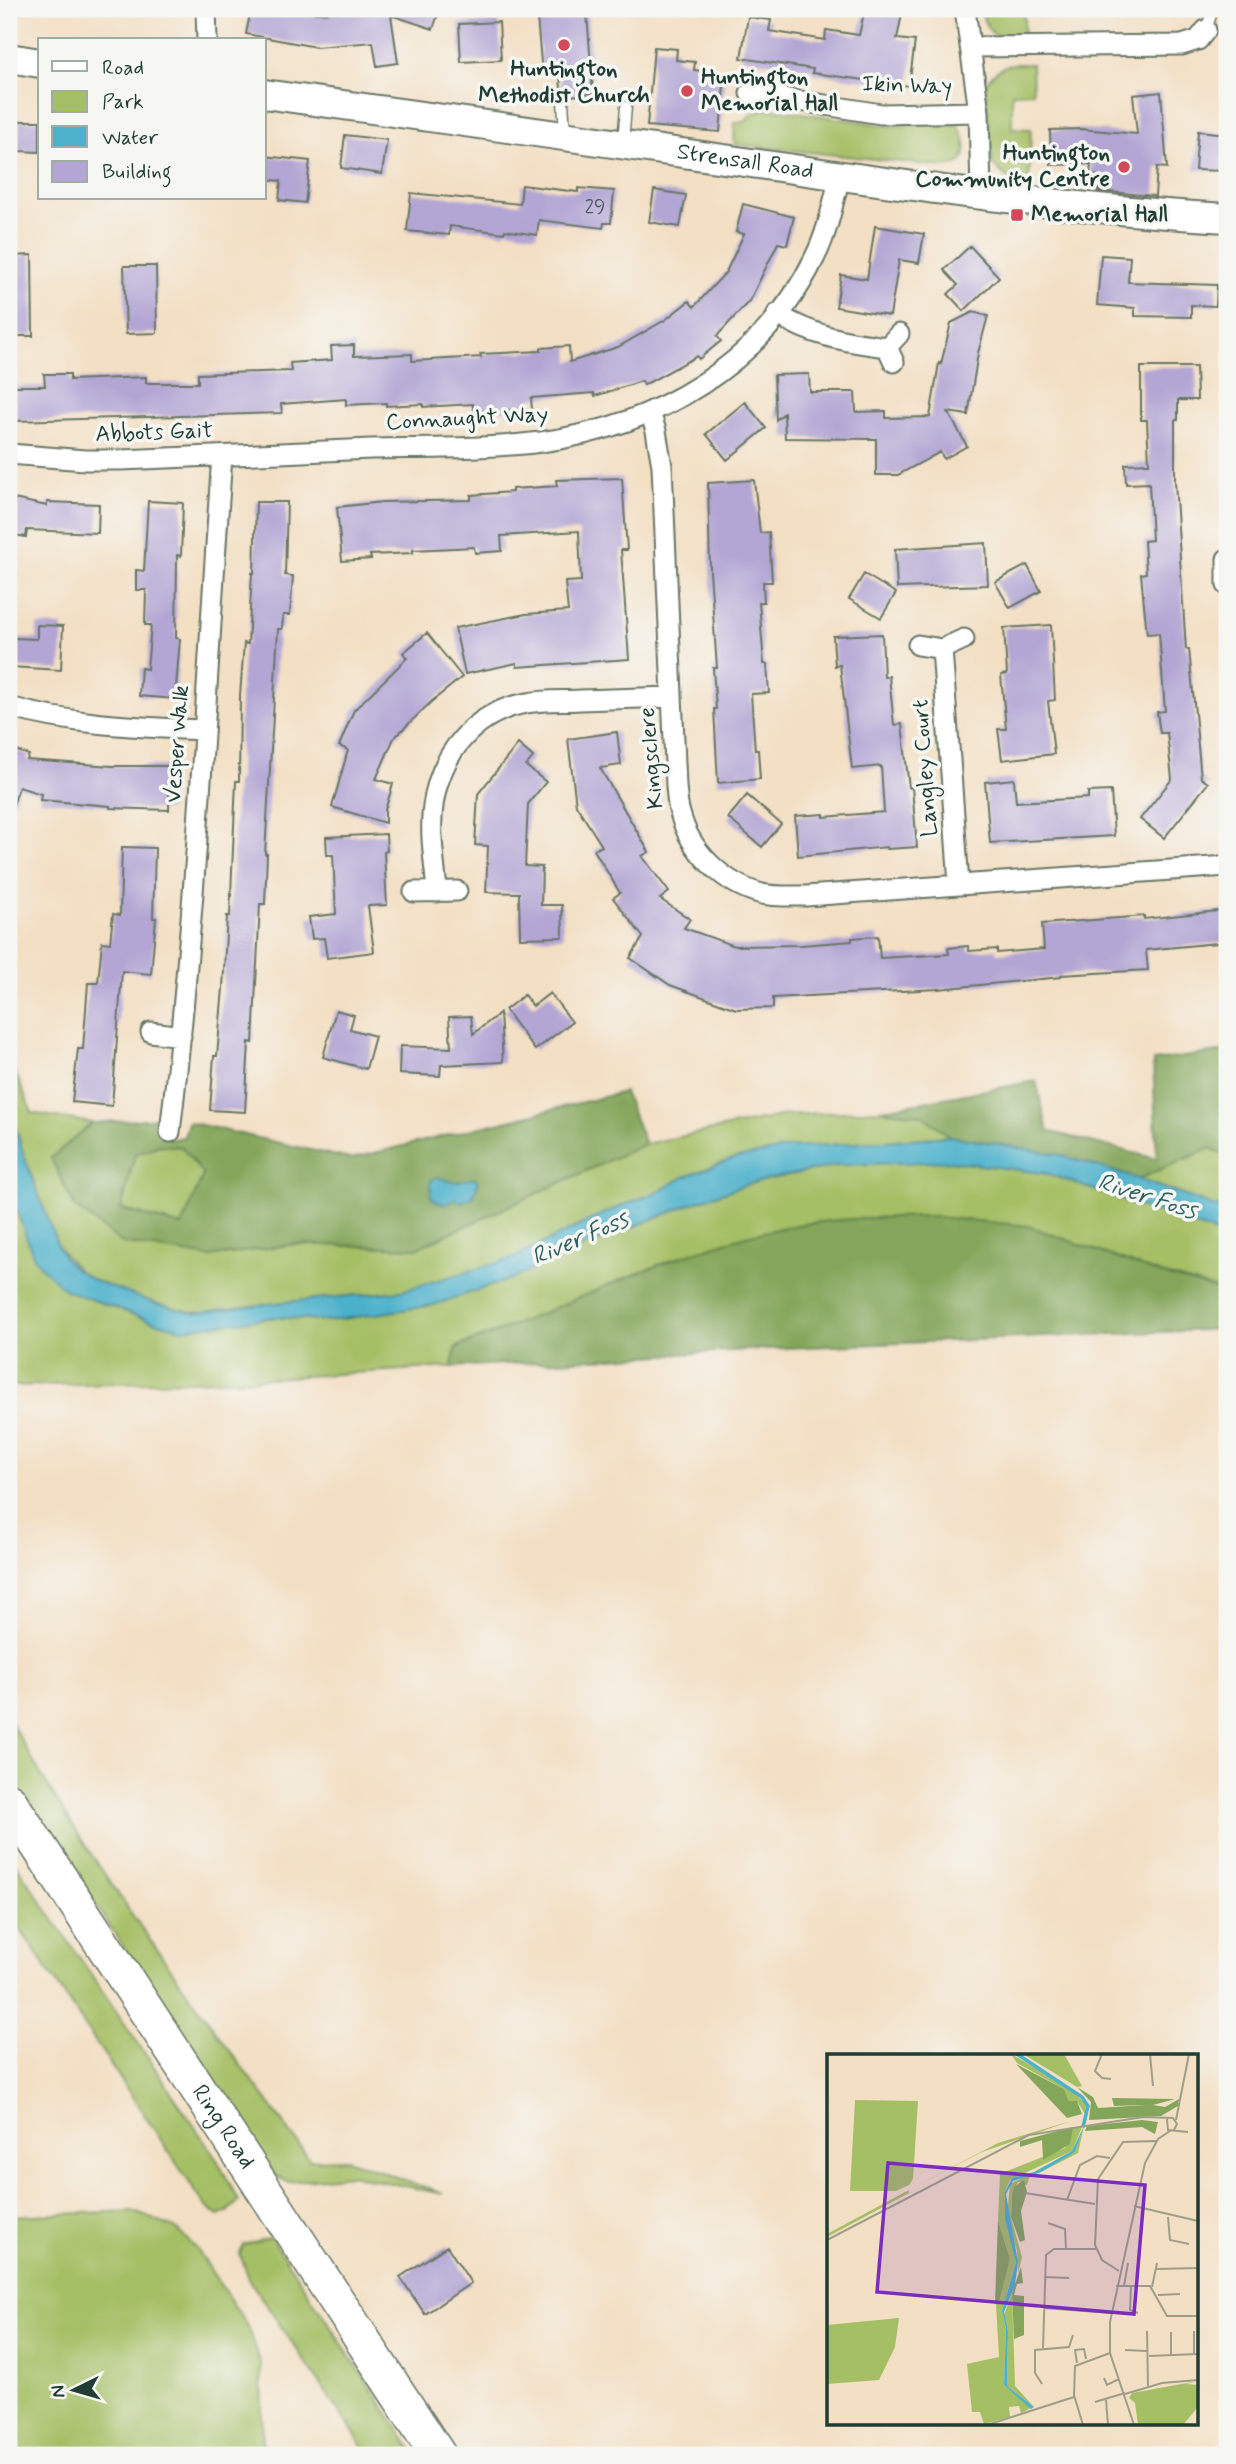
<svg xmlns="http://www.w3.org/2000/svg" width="1236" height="2464" viewBox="0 0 1236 2464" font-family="Mynerve,sans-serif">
<rect width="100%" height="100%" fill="#f6f6f2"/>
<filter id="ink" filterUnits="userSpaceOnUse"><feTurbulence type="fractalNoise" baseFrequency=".0143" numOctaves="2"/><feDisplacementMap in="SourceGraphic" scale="14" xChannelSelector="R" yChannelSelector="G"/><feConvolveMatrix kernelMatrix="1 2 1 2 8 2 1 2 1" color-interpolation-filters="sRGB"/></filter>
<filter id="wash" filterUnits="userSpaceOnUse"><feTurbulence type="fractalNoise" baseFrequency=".00686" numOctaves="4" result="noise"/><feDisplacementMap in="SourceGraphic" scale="28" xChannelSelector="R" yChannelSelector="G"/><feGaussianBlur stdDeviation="1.57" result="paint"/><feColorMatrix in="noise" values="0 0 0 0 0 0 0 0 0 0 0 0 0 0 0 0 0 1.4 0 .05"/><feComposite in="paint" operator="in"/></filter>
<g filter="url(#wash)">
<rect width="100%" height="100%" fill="#f3dfc3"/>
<path fill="#a5bf65" stroke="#627e4c" stroke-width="2" d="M981 9H1024V37C997 38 987 38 981 9Z
M1012 64H1032L1033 92 1012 93V128L1031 129 1029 183 1010 180 992 164 985 86C992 72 998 69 1012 64Z
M774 109 891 126 947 123 958 125C966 139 968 148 962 162L947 167 734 144 735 122H745C752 110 761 110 774 109Z
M9 1058 32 1113 92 1123 51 1158 75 1207 209 1257 295 1244 417 1248 645 1144 785 1115 879 1110 922 1115 950 1136 788 1148 684 1177 659 1191 605 1213 510 1260 403 1291 276 1303 204 1313 175 1309 97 1285 77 1269 58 1247 24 1156 9 1105Z
M160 1145 182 1147 203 1175 183 1227 121 1210 135 1154Z
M1211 1148 1227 1157V1211L1138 1179Z
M912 1161H951L1049 1174 1227 1237V1292L1161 1274 695 1252 516 1325 456 1347 452 1367 255 1379 14 1386 9 1375V1189L33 1255 65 1290 154 1322 182 1329 275 1317 330 1321 434 1305 514 1278 588 1245 701 1200 751 1183 839 1165Z
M9 1719C95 1875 206 2016 310 2160L347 2159 443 2194 351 2175 288 2182 274 2175 9 1773Z
M9 1854 216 2158 239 2201 228 2212 219 2216 207 2207 197 2194 9 1912Z
M132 2211 175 2228 196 2248 249 2328 261 2365 263 2455H9V2216Z
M271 2237 416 2455H369L250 2281 240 2254 243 2245Z"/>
<path fill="#84a65a" stroke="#527247" stroke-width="2" fill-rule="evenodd" d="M1227 1051V1157L1211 1148 1138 1179 1057 1154 950 1136 922 1115 879 1110 1036 1081 1048 1131 1157 1159 1153 1061Z
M624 1092 645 1144 417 1248 295 1244 209 1257 122 1243 75 1207 51 1158 92 1123 159 1118V1133L171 1139 184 1137 188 1122 350 1159ZM160 1145 182 1147 203 1175 182 1226 121 1209 135 1154Z
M926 1216 1029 1226 1161 1274 1227 1292V1329L785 1348 452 1367 456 1348C559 1310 665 1253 772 1230 823 1218 874 1218 926 1216Z"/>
<path fill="#4cb1cb" stroke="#367780" stroke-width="2" d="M9 1105 24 1156 58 1246 65 1259 75 1269 95 1281 157 1304 195 1313 276 1303 401 1291 511 1259 605 1213 659 1191 684 1177 732 1159 788 1148 950 1136 1057 1154 1138 1179 1227 1211V1237L1049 1174 951 1161 839 1165 751 1183 701 1200 580 1248 514 1278 434 1305 330 1321 275 1317 182 1329 154 1322 65 1290 42 1268 33 1255 9 1189Z
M437 1177 453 1182 476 1178 478 1182 473 1197 461 1202 455 1199 446 1204 436 1201 431 1197V1181Z"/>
<g id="blocks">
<path fill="#b3a6d4" d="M251 9H296L317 13 374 9H440L433 29 391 15 398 63 377 66 373 42 316 47 246 34Z
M865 9H903L897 39 915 41 909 86 812 73 813 69 741 58 748 17 771 20 769 31 825 40 826 30 859 35Z
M587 13 593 93 571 96V88L561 89 560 73 542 74 537 17Z
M499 22 501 60 461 62 459 24Z
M654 47 677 49 676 60 695 62 694 70 725 73 720 132 647 126Z
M1161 92 1167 168 1157 167 1155 196 1098 191 1099 176 1090 175 1091 164 1051 165 1050 130 1081 129 1137 134 1133 95Z
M19 121H40V152L18 151Z
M1198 131 1227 134V171L1195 170Z
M345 135 387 140 382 174 341 168Z
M264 156 310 161 305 203 279 200 281 181 264 179Z
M522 185 578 192V188L614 191 611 223H604L603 228 539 220 537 235 505 230 504 233 450 226 449 235 407 231 411 193 520 204Z
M654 190 686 195 680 227 649 222Z
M743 204 794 217 787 245 778 243 750 300 717 336 721 341 699 359 697 356 644 385 642 381 595 396 594 393 531 398 532 410 473 411V404L423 407V404L386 406V403L346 405V399L281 404 282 413 15 421 14 386H45L44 374H70V380L146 377V383H198V374L291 371 290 363 332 360 331 346 354 345V356L412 354V361L481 357 480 354 541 351V348L569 346 570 362 618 347 665 320 689 301 694 307 726 272 744 234 736 232Z
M875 226 924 234 919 263 899 260 890 316 836 307 841 275 867 279Z
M970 246 999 277 964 311 948 294 958 285 944 270Z
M32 255 33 336H9V256Z
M1101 255 1130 257 1128 282 1217 285 1216 306 1191 305V317L1135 316V308L1097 305Z
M124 266H156L157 333 126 334Z
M973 312 988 316 978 353 968 415 948 412 967 446 944 459 940 452 898 475H876V439L785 438 784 413 776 420 774 375 809 374 810 392H855L856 412 886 411V418L930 417 939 363 941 364 951 323Z
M1141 367H1196L1197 400H1178V420H1175V482L1186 649H1189L1201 778 1208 783 1164 838 1140 819 1172 779 1167 733H1160L1157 712 1165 711 1159 633 1147 634 1143 595 1141 574 1146 573 1144 541 1152 540 1149 483 1126 484 1125 464 1149 463 1147 420H1141Z
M745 402 766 428 727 460 706 434Z
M622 478 627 550H621L629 659 517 667V663L465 674 455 628 526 614 568 611 565 582 581 581 579 531 501 536 502 551 475 553 474 547 413 550V553L370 555 371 559 342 561 337 507 383 502 471 500V495L512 492V489L557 486 556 480Z
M754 480 760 533 769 532 772 582H763L764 602H759L764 664H767L769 693 751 694 755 750H758L760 779 718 783 714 709H716L713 668H717L710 571 708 483Z
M9 498 47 506V502L99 504 98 533 27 530 26 537 9 534Z
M148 501 183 503 181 556 177 555 176 638 180 639 175 699 139 696 141 668 147 669 151 625H145L146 590H136V570L144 571Z
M256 502H287L285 575 293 576 290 615H283L282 629H278L265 854H267L265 904H260L253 1043 249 1042 245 1112 210 1110 214 1056H217L223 988 227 916H230L236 781H239L240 696 244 643 248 644 252 573H254Z
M986 543 988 585 897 588 895 549Z
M1027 565 1041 591 1010 608 995 582Z
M864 574 896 593 881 618 849 599Z
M37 625 63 626 61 670 10 667 11 638 37 639Z
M1051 625 1055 700 1048 701 1054 754 1002 760 998 729H1006L1001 675 1007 674 1004 628Z
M427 633 462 677 431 702 394 738 376 779 393 784 385 810V823L332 807 348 750 339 746 354 710 407 658 403 653Z
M882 634 884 677 889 676 894 725 902 724 909 788 912 787 917 847 887 849V847L798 856 795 816 824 814V817L884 812 881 766 852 769 840 665 835 666 833 636Z
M617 732 621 765 600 768 649 852 642 856 669 892 660 899 690 919 684 928 735 946 801 945 852 941V938L878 936 880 958 949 954 948 948 968 946 969 951 997 949V953L1044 949 1042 924 1144 916V919L1227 910V942L1146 950 1148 970 1061 975V977L938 989 773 998V1008L736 1009 670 985 630 958 643 937 613 898 620 893 594 850 602 846 576 805 568 739Z
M518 744 533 757 526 766 546 782 528 804 525 866 542 867 541 905H562L563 937 520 938 519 893 486 892 488 846 475 845 478 794Z
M9 748 29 755 27 760 112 766H170L169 810 110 808V806L40 800 41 794 19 787 13 805 9 804Z
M1014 779 1016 802 1088 798V792L1111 791 1114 836 990 843 985 782Z
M747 795 781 824 762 847 728 818Z
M386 834 387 851 384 852 387 905 368 906 374 952 327 958 324 938 312 939 309 917 336 914 333 855H327L326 837Z
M122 847 155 848 153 918H156L151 974 122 971 112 1106 72 1102 78 1049H83L88 983H98L102 942 110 943 113 914 120 915Z
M550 993 572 1022 535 1050 505 1010 524 995 533 1006Z
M336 1010 354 1015 350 1029 375 1036 366 1069 323 1057Z
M500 1013 503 1062 441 1065 440 1076 399 1074 400 1046 451 1048 449 1017 471 1016 473 1034Z
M447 2246 471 2283 425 2314 400 2277Z"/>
</g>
</g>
<g filter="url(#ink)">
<use href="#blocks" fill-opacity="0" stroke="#697666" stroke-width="2"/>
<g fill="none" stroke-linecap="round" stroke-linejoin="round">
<g stroke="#697666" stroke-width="13">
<path id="lane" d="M1206 30 1213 9
M563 101 565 133
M623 141 626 107"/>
</g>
<g stroke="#697666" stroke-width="23">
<path id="street" d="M206 9 207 40
M965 9 979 112 981 194
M970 47 1182 45 1198 40 1206 30
M750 93 881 114 979 112
M777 314C811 336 847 342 887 347
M894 362 887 347 899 334
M650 412 656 431 662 466 676 786C677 795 677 805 680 813 690 852 724 884 762 894 775 897 792 896 806 896L1227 866
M9 454 85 460H121C205 457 288 452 371 449 427 448 485 449 541 442 657 426 763 365 815 257 828 231 833 203 840 176
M1227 559V585
M918 645 942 649 964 639
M942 649 959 884
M9 707C73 725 137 727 203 730
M414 892 457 891
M437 892C435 864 429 834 433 806 440 754 474 712 527 703 544 700 563 701 580 700 611 699 641 698 672 697
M151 1032 181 1036
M170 1132C197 907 206 681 222 456"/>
</g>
<g stroke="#697666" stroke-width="32">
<g id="secondary">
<path d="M9 58 40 63"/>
<path id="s1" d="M264 94C417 116 571 136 724 159 891 183 1059 209 1227 218"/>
</g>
</g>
<g stroke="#697666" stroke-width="38">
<g id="highway">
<path id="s2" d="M9 1801 438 2455"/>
</g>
</g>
<use href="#lane" stroke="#fff" stroke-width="10"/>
<use href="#street" stroke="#fff" stroke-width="19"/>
<use href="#secondary" stroke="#fff" stroke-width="28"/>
<use href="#highway" stroke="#fff" stroke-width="35"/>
</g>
</g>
<g fill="#d1495b" stroke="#f6f6f2" stroke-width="2.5">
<circle cx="564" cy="45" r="7"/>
<circle cx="687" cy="91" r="7"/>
<circle cx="1124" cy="167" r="7"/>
<rect x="1010" y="208" width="14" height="14" rx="3.5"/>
</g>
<g text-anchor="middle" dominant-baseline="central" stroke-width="7" stroke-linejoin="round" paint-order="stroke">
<g font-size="19" fill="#44575c">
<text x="595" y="207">29</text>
</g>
<g font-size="23" font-weight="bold" fill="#1f3d34" stroke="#f6f6f2" text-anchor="start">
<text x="564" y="70" text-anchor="middle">Huntington<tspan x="564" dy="26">Methodist Church</tspan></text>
<text x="701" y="78">Huntington<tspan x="701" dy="26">Memorial Hall</tspan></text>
<text x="1110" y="154" text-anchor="end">Huntington<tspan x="1110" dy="26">Community Centre</tspan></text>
<text x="1031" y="215">Memorial Hall</text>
</g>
<g font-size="23" fill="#1f3d34" stroke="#f6f6f2">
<text transform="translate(907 86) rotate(2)">Ikin Way</text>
<text stroke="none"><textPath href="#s1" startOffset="486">Strensall Road</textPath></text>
<text transform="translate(467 419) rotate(-3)">Connaught Way</text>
<text transform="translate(154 433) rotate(-2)">Abbots Gait</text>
<text transform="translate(178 744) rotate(-86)">Vesper Walk</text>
<text transform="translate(652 758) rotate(-95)">Kingsclere</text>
<text transform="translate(926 768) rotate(-94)">Langley Court</text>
<text stroke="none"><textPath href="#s2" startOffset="390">Ring Road</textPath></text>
</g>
<g font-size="24" font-style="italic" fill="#2c6061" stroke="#f6f6f2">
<text transform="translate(1147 1197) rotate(18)">River Foss</text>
<text transform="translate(580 1239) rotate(-23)">River Foss</text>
</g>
</g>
<g transform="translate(827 2054)">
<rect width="371" height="371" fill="#f3dfc3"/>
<path d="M184 0 240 32 259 50 258 60 250 47H242L237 35 190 9ZM196 0H237L255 32 250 33ZM28 46 91 47 86 125 82 131 69 137H23ZM244 67 155 98 85 134 171 89ZM257 72 251 99 202 124 200 131 191 128 185 142 184 163 195 203 191 220 190 197 180 161 183 130 248 98ZM246 73H255L245 97 183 126 178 138 189 208 175 257 179 275 177 331 204 354 194 359 192 352 182 353 183 363 157 370 153 358H145L140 310 172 303 169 250 183 205 171 166 173 120 238 94ZM82 136V139L0 183V180ZM185 239 188 332 207 353 180 332 181 277 177 261ZM72 264 68 293 52 326 0 330V271ZM371 327 359 330 371 331V353L356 371H311L308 349 302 344 305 339Z" fill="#a5bf65"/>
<path d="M189 10 237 35 242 47H250L255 60 240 64ZM250 33 266 43 271 54 319 51 287 52 285 44 348 45 326 51 338 53 352 45 351 52 334 62 262 66 264 48ZM315 66 331 68 328 80 315 73 258 77 260 72ZM246 73 243 90 216 106 215 86 193 93V87ZM197 126 200 138 194 157 198 186 193 188 184 163 185 142 187 133ZM171 166 183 205 171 251 168 249ZM194 213 196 229 190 230 187 241 197 242V281L187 285 185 239Z" fill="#84a65a"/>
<path d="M257 72 248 98 214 118 186 127 179 140 191 208 188 231 177 258 181 277 180 332 207 353 204 355 177 331 179 275 175 257 189 208 178 165V138L185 124 207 118 245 97Z" fill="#4cb1cb"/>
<path fill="none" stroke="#4cb1cb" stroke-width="3.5" d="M190 0 255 43 261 52 256 73"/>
<path fill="none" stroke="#9e9e8a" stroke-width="2" d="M275 0 268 17 275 24 284 25M323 0 326 32M340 65 341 76 361 78M349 66 362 0M198 139 268 150M240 146 253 111 270 102 283 104M307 152 371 167M341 163 343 186 362 190M221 169 238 175 239 195M0 186 202 81 316 63 346 64 350 70 347 76M329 215 371 214M292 217 275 206 268 191 271 125 296 88 329 87M217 223 242 224M289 232H323L340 262H371M297 232 301 209M304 232 303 256 311 259M325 233 330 209M331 241 353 240M216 254 284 259M320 277 321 332M367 277V300M344 278V300M216 294 219 201 227 195H269M298 296 320 297M322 302 371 300M250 309 248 296 257 295 259 305M277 324 280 331 292 325M215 330 208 319V296L242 293 246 281M298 340 335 329 371 326M279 346 281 371M268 348 298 339M160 371 247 343M256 371 247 341 248 312 283 299M307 371 283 299V268L318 109 331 85 343 77"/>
<path fill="#7b2cbf" fill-opacity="0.15" stroke="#7b2cbf" stroke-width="3.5" d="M61 109 318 131 307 260 50 238Z"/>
<rect width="371" height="371" fill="none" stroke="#1f3d34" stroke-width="3.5"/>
</g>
<rect width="1236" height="2464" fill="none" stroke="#f6f6f2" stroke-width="35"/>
<rect x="38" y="38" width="228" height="161" fill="#f6f6f2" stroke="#a0aca6" stroke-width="2"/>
<rect x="52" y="61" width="35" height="10" fill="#ffffff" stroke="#a0aca6" stroke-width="2"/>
<text x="102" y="74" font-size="21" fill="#1f3d34">Road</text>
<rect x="52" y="91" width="35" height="21" fill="#a5bf65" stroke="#a0aca6" stroke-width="2"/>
<text x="102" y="108" font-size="21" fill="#1f3d34">Park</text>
<rect x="52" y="126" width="35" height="21" fill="#4cb1cb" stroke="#a0aca6" stroke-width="2"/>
<text x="102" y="144" font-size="21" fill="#1f3d34">Water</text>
<rect x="52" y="161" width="35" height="21" fill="#b3a6d4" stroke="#a0aca6" stroke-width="2"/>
<text x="102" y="178" font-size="21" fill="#1f3d34">Building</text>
<g transform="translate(74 2390) rotate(265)" stroke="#f6f6f2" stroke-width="5" paint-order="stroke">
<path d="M0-5L12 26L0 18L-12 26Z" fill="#1f3d34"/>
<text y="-10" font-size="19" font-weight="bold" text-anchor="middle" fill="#1f3d34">N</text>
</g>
</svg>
